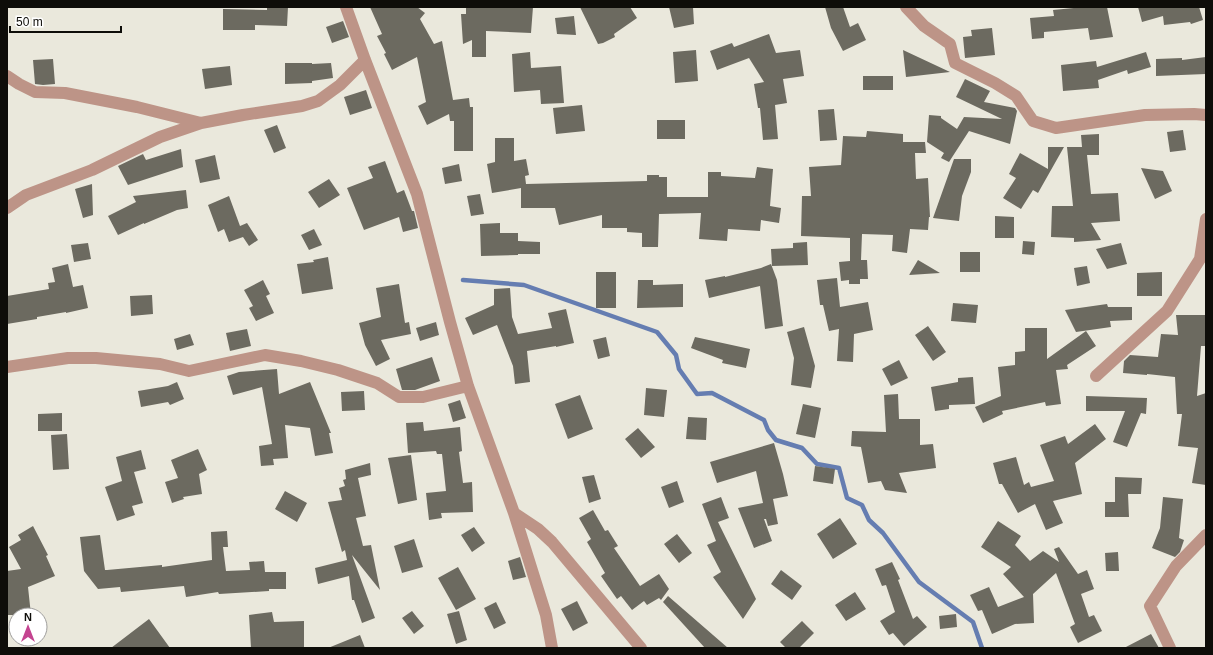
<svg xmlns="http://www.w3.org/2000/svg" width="1213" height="655" viewBox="0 0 1213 655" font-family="Arial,sans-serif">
<rect width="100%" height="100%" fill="#eae8dc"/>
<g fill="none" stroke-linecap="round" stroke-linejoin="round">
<path stroke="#657db1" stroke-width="4.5" d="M463 280 524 285 657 332 676 355 679 369 697 394 712 393 764 420 768 430 776 440 802 448 817 464 839 468 847 498 862 505 869 520 883 533 919 582 973 622 982 648"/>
</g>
<path fill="#6c6a60" d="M267 7H288L287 26 255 25V30H223V9L267 10Z
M370 7H417L425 13 420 19 434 44 442 41 453 100 469 98 470 107H473V151H454V121H450L449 114 427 125 418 106 426 102 417 57 392 70 384 54 386 53 377 36 382 34Z
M466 7H533L531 33 486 31V57H472V40L463 44 461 14H466Z
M580 7H630L637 18 614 34 615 37 603 43 598 44Z
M669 7H693L694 24 674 28Z
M825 7H843L850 27 858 23 866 40 843 51 831 28Z
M1084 7H1107L1113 37 1090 40 1088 28 1044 32V38L1032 39 1030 18 1054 16 1053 10Z
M1138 7H1199L1203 20 1191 24 1190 22 1164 25 1163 16 1142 22Z
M574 16 576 35 557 34 555 18Z
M343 21 349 37 332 43 326 27Z
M992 28 995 55 965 58 963 37 972 36 971 30Z
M769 34 776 53 800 50 804 76 783 79 787 103 775 105 778 139 763 140 760 108H758L754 84 764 82 749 58 717 70 710 51 732 43 734 47Z
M696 50 698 81 675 83 673 52Z
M903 50 950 72 906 77Z
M530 52 531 68 561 66 564 103 541 104 540 90 514 92 512 54Z
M1146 52 1151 67 1128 74 1127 70 1098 80 1099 88 1063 91 1061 65 1096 61 1097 67Z
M1206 57V74L1156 76V59L1182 58V60Z
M53 59 55 84 43 85 35 84 33 60Z
M285 63H312V64L331 63 333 78 312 81V83L285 84Z
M230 66 232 85 205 89 202 69Z
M863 76H893V90H863Z
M965 79 990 91 984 102 1015 108 1017 111 1010 144 969 131 949 162 941 158 944 153 927 142 929 115 941 116V118L957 129 964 117 1002 119 956 97Z
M366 90 372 108 350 115 344 97Z
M582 105 585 131 556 134 553 108Z
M834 109 837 140 820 141 818 110Z
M657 120H685V139H657Z
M277 125 286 148 274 153 264 130Z
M1183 130 1186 150 1170 152 1167 132Z
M867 131 903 134V142H925L926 153H915L916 179 928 178 930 217H929L928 230 910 229 907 253 892 251 893 235 862 234 861 260H867L868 279H860V284H849V280L841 281 839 262 850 261V238L801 236 802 196H811L809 167 841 165 843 136 866 137Z
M1099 134V155H1087L1091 194 1118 193 1120 221 1091 223 1101 240 1074 242V238L1051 237 1052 206H1073L1067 147H1082L1081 135Z
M495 138H514V161L526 159 529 175 525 176 526 184 647 181V175H659V177H667V197H708V172H721V176L755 178 757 167 773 169 770 206 781 208 779 223 761 220 760 231 728 229 727 241 699 239 701 213 659 214 658 247H642V233L627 232V228H602V215L559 225 555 208H521V188L492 193 487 164 495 162Z
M1048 147H1064L1038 193 1033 190 1021 209 1003 198 1016 178 1009 174 1020 153 1048 169Z
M181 149 183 167 128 185 118 166 143 154 146 160Z
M215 155 220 179 200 183 195 160Z
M954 159H971V172L962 196 959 221 933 218Z
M385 161 397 193 404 190 412 211H414L418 228 403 232 399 217 364 230 347 188 373 178 368 167Z
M459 164 462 181 445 184 442 168Z
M1141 168 1163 171 1172 191 1155 199Z
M329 179 340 195 319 208 308 192Z
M92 184 93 215 83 218 75 189Z
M186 190 188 208 177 210 144 224V223L118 235 108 216 136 202 133 196Z
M480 194 484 214 471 216 467 196Z
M229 196 240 226 247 223 258 240 249 246 243 237 229 242 224 229 218 232 208 205Z
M995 216 1014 217V238H995Z
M500 223V233H518V241L540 242V254H518V255L481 256 480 224Z
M314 229 322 245 309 250 301 235Z
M1023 241 1035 242 1034 255 1022 254Z
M807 242 808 265 772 266 771 249 793 248V243Z
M88 243 91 259 74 262 71 245Z
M1121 243 1127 264 1107 269 1096 249Z
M960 252H980V272H960Z
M328 257 333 289 302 294 297 264 314 262 313 260Z
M918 260 940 273 909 275Z
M68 264 73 287 83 285 88 308 66 313V312L37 317V319L7 324V296L49 289 48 283 55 282 52 268Z
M771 264 777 280 783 326 765 329 760 286 709 298 705 280 725 276V277L761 268Z
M1087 266 1090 283 1077 286 1074 268Z
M596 272H616V308H596Z
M1162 272V296H1137V273Z
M837 278 840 307 868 302 873 330 854 334 853 362 837 361 839 329 829 331 823 305H820L817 280Z
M263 280 270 294 266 296 274 313 256 321 249 308 253 306 244 290Z
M638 280H653V285L683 284V307L637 308Z
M399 284 405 323 409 322 411 334 381 340 390 359 376 366 365 345 359 323 381 317 376 288Z
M510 288 512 317 518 334 552 328 548 313 566 309 574 343 556 347V346L527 351 530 382 515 384 513 366 497 325 473 335 465 318 494 305V289Z
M152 295 153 314 131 316 130 296Z
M953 303 978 305 976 323 951 321Z
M1107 304 1108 307H1132V320L1110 321 1111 327 1076 332 1065 310Z
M1176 315H1206V346H1201L1197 396 1206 393V485L1192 483 1198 448 1178 446 1182 414H1177L1175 377 1147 374V375L1123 373 1124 361 1130 355 1158 357 1161 334 1178 335Z
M436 322 439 335 420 341 416 328Z
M928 326 946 352 933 361 915 335Z
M804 327 815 366 811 388 791 385 794 358 787 332Z
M1025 328H1047V359L1086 331 1096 346 1067 365 1068 369 1056 370 1061 404 1046 406 1045 402 1002 411 1003 414 983 423 975 407 1001 396 998 367 1015 365V352L1025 351Z
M247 329 251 346 230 351 226 333Z
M190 334 194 345 177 350 174 339Z
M606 337 610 356 598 359 593 340Z
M695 337 750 349 746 368 722 363 723 360 691 348Z
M432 357 440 381 415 390H402L396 369Z
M899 360 908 378 891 386 882 369Z
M277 369 279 394 310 382 331 433H329L333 453 315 456 310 428 285 425 288 458 273 459 274 465 261 466 259 446 272 444 262 387 233 395 227 376 239 372Z
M973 377 975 404 949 405V409L935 411 931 387 958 382V378Z
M177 382 184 399 170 405 168 402 141 407 138 391 168 386Z
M646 388 667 390 664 417 644 415Z
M364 391 365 410 342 411 341 392Z
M898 394 899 419H920V445L933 444 936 468 899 473 907 493 885 490 881 481 868 483 861 447 851 446 852 431 886 432 884 395Z
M580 395 593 429 568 439 555 404Z
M1086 396 1147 398 1146 414 1141 413 1127 447 1113 442 1125 411H1086Z
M460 400 466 418 453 422 448 404Z
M803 404 821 408 815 438 796 434Z
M62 413V431H38V414Z
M688 417 707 418 706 440 686 439Z
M423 422 424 431 460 427 462 451 459 452 463 483 472 482 473 512 441 513 442 518 429 520 426 493 446 491 442 454H437L436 451 408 453 406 423Z
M1095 424 1106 439 1075 463 1082 494 1053 501 1063 523 1046 530 1035 504 1018 513 1002 484H999L993 463 1016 457 1024 485 1029 482 1031 487 1054 481 1040 445 1065 436 1068 444Z
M638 428 655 447 641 458 625 439Z
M67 434 69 469 53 470 51 435Z
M774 443 783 474 788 496 773 499 778 524 768 526 766 519H764L772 541 754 548 738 508 763 503 756 471 717 483 710 462Z
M198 449 207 470 199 474 202 494 183 497 184 499 172 503 165 482 178 478 171 460Z
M141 450 146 469 134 472 143 503 132 506 135 515 117 521 105 487 122 481 116 457Z
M411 455 417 500 398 504 388 458Z
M370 463 371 475 358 478 366 516 356 518 363 546 371 545 380 590 352 555 375 618 362 623 354 600H352L349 576 318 584 315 568 347 560 345 550 342 552 328 502 342 500 339 488 345 486 343 480 346 479 345 470Z
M815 466 835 469 833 484 813 481Z
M594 475 601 499 589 503 582 477Z
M1115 477 1142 478 1141 494H1128L1129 517H1105V502H1115Z
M677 481 684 502 669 508 661 487Z
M285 491 307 503 297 522 275 509Z
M721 497 729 518 718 522 756 599 743 619 713 577 721 572 707 545 716 541 702 504Z
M1163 497 1183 499 1179 538 1184 540 1180 552 1175 557 1152 548 1160 528Z
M593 510 605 531 608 530 618 546 614 548 640 586 659 574 669 589 661 600 659 598 647 605 644 601 632 610 621 596 617 599 601 576 605 573 587 542 591 539 579 518Z
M840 518 857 544 833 559 817 534Z
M998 521 1021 536 1015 545 1030 561 1043 551 1059 562 1054 549 1059 547 1078 574 1087 570 1094 589 1081 594 1089 617 1094 615 1102 631 1078 643 1070 627 1075 624 1056 573 1033 594 1034 623 1015 624 992 634 982 610 978 611 970 595 989 587 998 607 1024 597 1003 574 1011 567 981 547Z
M33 526 48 555 46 556 55 576 28 587 31 615H7V571L21 569 9 547 21 540 18 535Z
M474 527 485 543 472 552 461 535Z
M227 531 228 547H223L226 571 250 570 249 562 264 561 265 572H286V589H269V591L219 594 218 592 186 597 184 586 121 592 120 587 98 589 84 571 80 537 100 535 105 570H107L162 565V567L212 560 211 532Z
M677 534 692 553 679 563 664 544Z
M414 539 423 567 402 573 394 546Z
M1118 552 1119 571H1106L1105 553Z
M520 557 526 577 513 580 508 561Z
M892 562 900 579 898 580 913 619 917 616 927 627 904 646 893 633 889 635 880 621 895 612 886 585 882 586 875 569Z
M458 567 476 599 456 610 438 578Z
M781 570 802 586 792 600 771 584Z
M855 592 866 609 846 621 835 605Z
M668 596 728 648H705L663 602Z
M577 601 588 623 573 631 561 609Z
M496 602 506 623 494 629 484 608Z
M412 611 424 626 414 634 402 618Z
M459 611 467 640 456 644 447 614Z
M272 612 274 622 304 621V648H251L249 615Z
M956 614 957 627 940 629 939 616Z
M149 619 170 648H111Z
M802 621 814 633 799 648H786L780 642Z
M1151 634 1159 648H1124Z
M360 635 365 648H328Z"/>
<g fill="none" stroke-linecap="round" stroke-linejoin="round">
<path stroke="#bd9487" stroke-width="12" d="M346 7 365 60 417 194 450 322 468 386 514 513 546 615 552 648
M906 7 924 26 950 44 955 63 995 83 1016 96 1033 121 1056 128 1145 115 1194 114 1206 115
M7 76 19 84 35 92 65 93 137 107 201 123
M7 208 26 195 92 170 160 137 201 123 243 115 302 106 318 101 340 85 365 60
M7 367 68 358H96L160 364 189 371 265 355 301 361 338 370 377 383 399 397H423L468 386
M1096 376 1167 311 1200 259 1206 219
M514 513 538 529 552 542 641 648
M1170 648 1150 606 1176 566 1206 535"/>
</g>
<rect width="1213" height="655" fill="none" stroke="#0e0d09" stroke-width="16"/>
<g transform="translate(28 627)"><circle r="19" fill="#ffffff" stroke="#9f9e9d"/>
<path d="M0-3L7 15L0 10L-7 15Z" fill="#c44490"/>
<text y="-6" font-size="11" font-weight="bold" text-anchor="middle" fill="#0e0d09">N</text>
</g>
<path d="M10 26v6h111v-6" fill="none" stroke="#0e0d09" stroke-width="2"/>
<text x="16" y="26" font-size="12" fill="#0e0d09" stroke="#ffffff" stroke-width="3" paint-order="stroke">50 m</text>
</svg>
